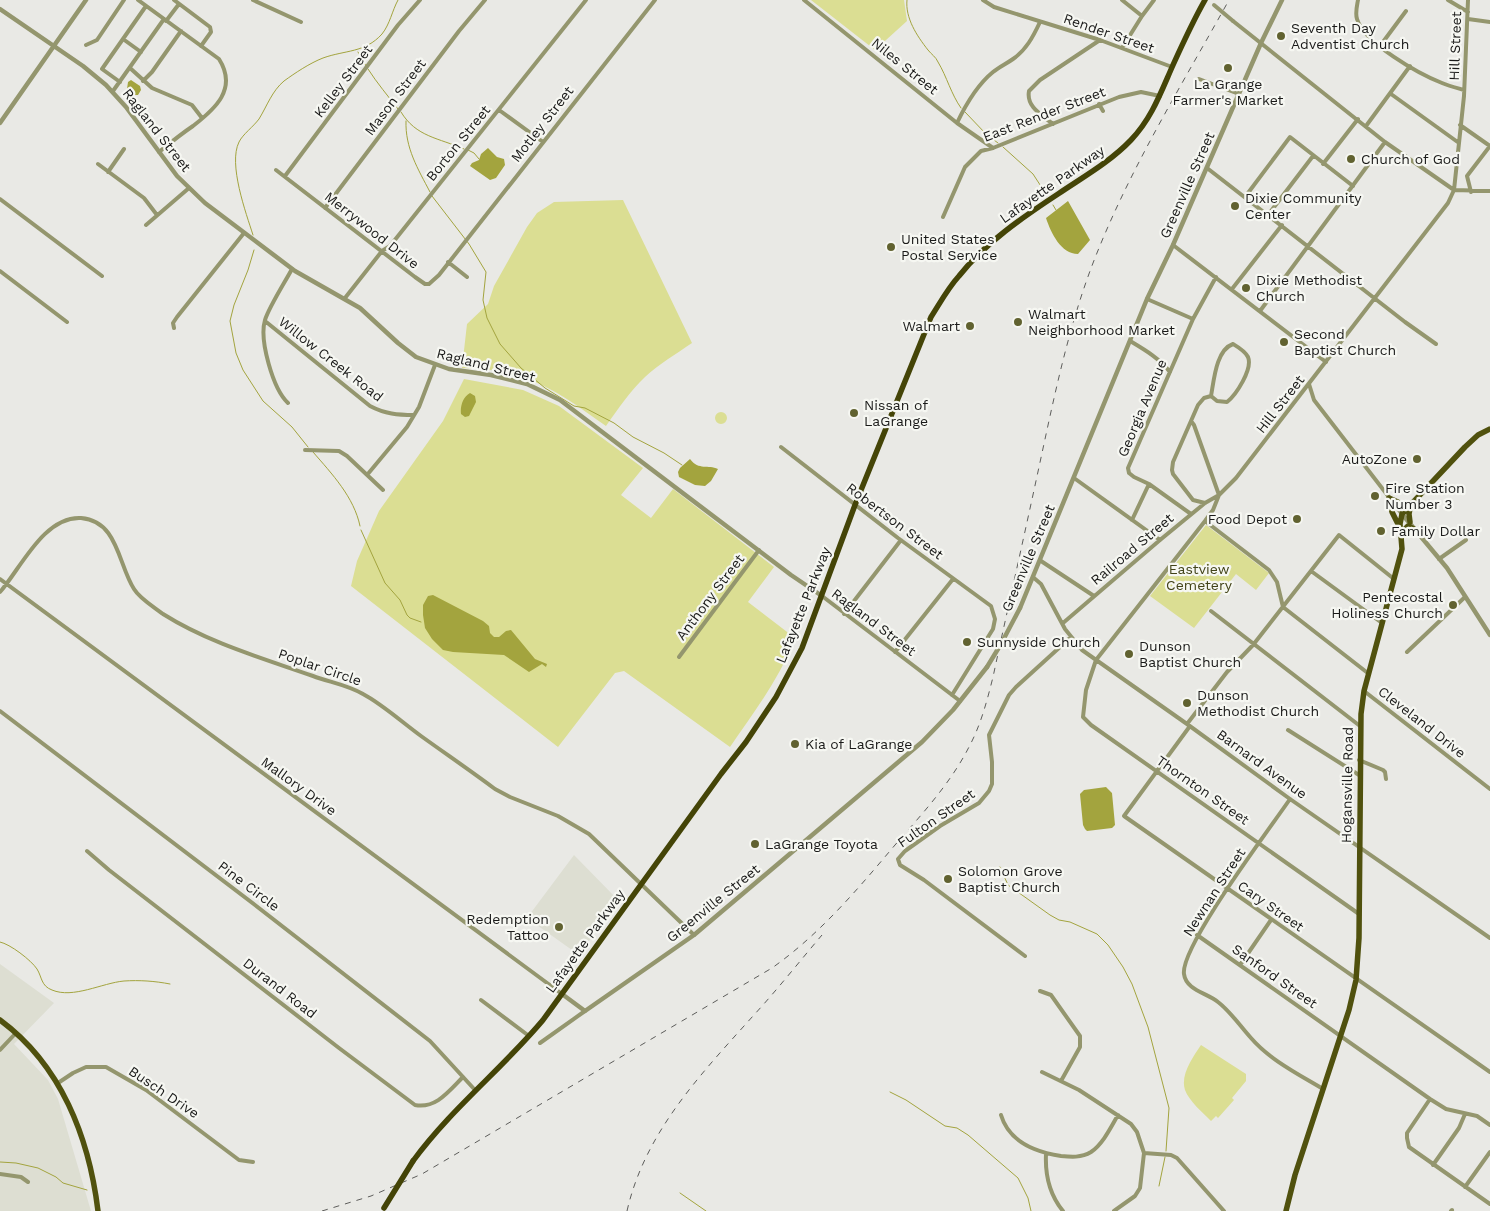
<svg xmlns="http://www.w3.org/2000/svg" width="1490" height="1211" viewBox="0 0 1490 1211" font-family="'Work Sans',sans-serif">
<rect width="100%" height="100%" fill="#e9e9e5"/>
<path fill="#ddded2" d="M574 855 618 900 579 955 527 918Z
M0 964 54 1003 14 1044 48 1080 58 1099 91 1211H0Z"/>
<path fill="#dbde93" d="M811 0H904L907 21 875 50Z
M623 200 692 343C676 354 659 364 645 377 630 391 618 409 606 426 579 407 554 388 523 377 504 370 482 369 462 368L467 324 488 304 494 286 527 227 537 213 554 202Z
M464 379 523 390 559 406 643 468 621 495 651 518 673 489 774 567 748 602 795 638C780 678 754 712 730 747L624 671 615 673 558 747 351 586 357 561 379 511 443 421Z
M715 418a6 6 0 1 1 12 0a6 6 0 1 1-12 0Z
M1206 525 1269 573 1256 590 1236 574 1194 628 1150 596Z
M1201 1045 1246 1074V1081L1232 1098 1234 1100 1218 1118 1216 1116 1211 1121C1203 1113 1189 1101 1185 1090 1180 1075 1193 1057 1201 1045Z"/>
<path fill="#a3a43e" d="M131 80 140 86 141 90 138 95H133L127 89 128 82Z
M488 148 497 157 504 159 505 165 496 178 490 180 470 166 472 163 479 160 481 154Z
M1068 201 1090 240 1078 254C1061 254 1051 233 1046 218Z
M470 393 475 396 476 402 469 416 465 417 461 414C460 406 463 397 470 393Z
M690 459C699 471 708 464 718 469L711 481 705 486 695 485 679 477 678 472 680 468Z
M433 595 483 621 489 626 490 633 494 637H499L506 631 511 630 535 659 547 664 546 667 542 664 529 672 504 655 453 652 443 650 432 639 425 628 423 615V605L428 596Z
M1106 787 1112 793 1115 825 1112 828 1087 831 1085 829 1083 825 1080 794 1084 790Z"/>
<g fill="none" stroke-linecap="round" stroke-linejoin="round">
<path stroke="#a3a43e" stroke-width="1" d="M907 0C905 18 917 36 928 50 931 54 936 57 938 62 947 77 951 94 961 108
M358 52 366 66
M368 69C377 83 388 96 398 109
M401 112C416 137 439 138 464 149
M965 112 986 134 998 143
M406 121C405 148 418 169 430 192
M1003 147 1033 174 1046 194
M468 150 474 153 479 159
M432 196 469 244 486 272 483 300 487 318 500 344 521 368 545 388 574 406 585 408 614 423 633 437 664 453 682 465
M1053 205 1056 210
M253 235C246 213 228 164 239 142 243 134 253 127 259 119 267 106 272 91 284 81 295 73 310 63 323 58 345 50 365 53 382 34 390 24 392 11 398 0
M254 250 248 270 234 305 230 321 236 353 243 370 263 401 292 427 308 447
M313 452C332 474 354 497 360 526
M361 530 385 583 400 600 407 615 410 618 421 622
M1000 867 1008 885 1050 915 1059 920 1070 922 1097 934 1108 945 1123 967 1132 984 1148 1027 1169 1108 1166 1151
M0 942C10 944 31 960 37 969 42 977 41 986 52 990 73 999 102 983 124 981 139 980 155 981 170 984
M890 1092 906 1100 945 1126 957 1128 968 1135 1018 1178 1028 1198 1031 1211
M0 1162 16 1163 38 1168 56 1177 63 1183 87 1190
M1159 1186 1165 1157
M680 1193 706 1211"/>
<path stroke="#94966e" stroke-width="4" d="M138 0 219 59C238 89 215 109 193 126 181 134 170 143 159 152
M174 0 210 27 211 32 201 46
M253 0 301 22
M804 0 957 123 993 148
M983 0 994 7 1100 40 1172 67
M1122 0 1142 16
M1358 0C1357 6 1355 13 1357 19 1364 43 1419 74 1442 83 1449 86 1457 88 1464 90
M1448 0 1468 12
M1468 19 1490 22
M166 21 179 4
M1233 21 1385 142 1454 190 1490 191
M123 39 141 52
M86 45 97 40 124 0
M1380 46 1406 11
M1122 48 1142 16 1154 0
M130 68 152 88 192 105 202 118
M1199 79 1239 94
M143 81 152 72 181 31
M120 82 102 69 146 6
M113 91 164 19
M1391 94 1459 143
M1099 104 1103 111
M499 110 543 142
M957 123C966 104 977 85 993 72 999 67 1006 64 1013 59 1026 50 1033 37 1040 22
M1053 124C1042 115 1026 107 1029 91L1040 80 1100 40
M1460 125 1490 146
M1366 126 1410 66
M98 164 144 198 157 215
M1323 164 1358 119
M1207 168 1405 322 1436 344
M276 170 415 277 425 284H429L439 275 655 0
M108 172 124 149
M285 176 398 25 420 0
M1471 192 1467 176 1490 146
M1245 197 1290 137 1353 186
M0 199 102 276
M325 208 459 31 485 0
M1268 215 1313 156
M943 217 965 167 981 151 993 148 1119 97 1141 92 1160 96
M146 225 189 188
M1173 245 1326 362
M448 262 467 277
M0 271 67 322
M1232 289 1282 225
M345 298 382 251 390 246 398 236 586 0
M1147 299 1193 319
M1260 311 1385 142
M265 321 370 406C385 414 398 415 414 415
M174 328 173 323 177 317 244 233
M1130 341C1145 350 1159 358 1170 372
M1309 384 1314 400 1402 514
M288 403C273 389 259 340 265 320 269 307 285 282 292 269
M1191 421 1194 425 1219 495
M781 447 898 538 991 606 995 619 993 629 952 695
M305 450 339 451 347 456 383 490
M367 475 407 427 419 407 435 365
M1074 478 1160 540
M1219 495 1213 510 1205 521 1096 660 1086 690 1083 717 1091 725 1359 914
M1205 503 1193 500 1173 474 1172 470 1173 462 1198 405 1204 398 1211 396 1217 401 1227 402C1236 395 1253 369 1248 357 1245 351 1238 347 1233 344 1216 350 1214 380 1211 396
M1191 514 1149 484 1134 477 1129 473 1128 468 1193 319 1216 277
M1132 520 1149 484
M1205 521 1269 570 1277 582 1283 607 1369 674
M1439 559 1466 540
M1041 561 1094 596
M1311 571 1382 623
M1034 578 1041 584 1065 629 1082 650 1187 724 1290 799 1490 938
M0 579 562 994
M0 592C21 568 44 516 81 518 118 521 118 564 134 589 140 599 154 607 163 614 209 643 262 658 313 676 329 682 348 685 363 694 382 704 403 723 421 736 446 754 471 771 495 789L510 797 558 816 589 834 694 935
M822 596 960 701
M1211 611 1360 726
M844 614 901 540
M1063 623 1160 540 1205 503 1219 495 1236 478 1448 203 1454 190 1464 96 1468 0
M895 652 953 579
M1407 652 1465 597
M679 657 759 550
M1364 691 1490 789
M0 711 255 905 430 1041 475 1090
M1187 724 1227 672 1253 645 1339 535 1394 579
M1190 726 1124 816 1490 1072
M1288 730 1359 775
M1359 760 1383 770 1385 772 1386 779
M1290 799C1271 827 1180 947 1184 974 1186 990 1207 993 1218 1002 1231 1012 1240 1026 1251 1038 1270 1060 1298 1074 1323 1089
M87 851 109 870 339 1048 415 1105C436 1109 449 1091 463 1077
M1197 935 1430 1099 1446 1109 1477 1116 1490 1125
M1025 956 924 880 900 865 898 859 905 851 940 826 979 803 989 791 992 784V762L989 735 1009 695 1016 687 1071 637
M1240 965 1271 920
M1040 991 1051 995 1080 1036V1047L1061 1081
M481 1000 529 1036
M540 1043 585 1011
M0 1050 15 1034
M1042 1072 1079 1090 1131 1124 1137 1132 1144 1153 1140 1188 1135 1196 1114 1211
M58 1083 73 1073 86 1067H106L146 1090 239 1160 253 1162
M1430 1099 1407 1133V1138L1409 1147 1490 1204
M1001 1115C1009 1142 1035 1152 1061 1156 1071 1157 1081 1158 1091 1152 1103 1144 1111 1127 1118 1115
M1144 1153 1171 1155 1177 1158 1224 1211
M1046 1154C1045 1175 1049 1194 1063 1211
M1433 1165 1459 1128 1465 1114
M0 1174 21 1177 28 1182
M1465 1187 1490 1152
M1451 1211 1452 1210"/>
<path stroke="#94966e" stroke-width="4.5" d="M0 9 83 66 106 85 126 107 177 176 205 203 295 271 360 308 398 343 416 357 449 369 491 375 527 384 560 400 791 575 822 596
M0 123 86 0
M1402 514 1447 568 1490 635
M1020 608 1147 299 1173 245 1261 43 1282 0
M562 994 585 1011 694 935 922 742 953 710 987 667"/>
<path stroke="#50510e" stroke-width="5.5" d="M1389 498 1392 512 1399 526
M1389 498 1402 504 1411 503
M1410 522 1409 514 1411 503
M1401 533 1408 526 1416 530
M0 1020C61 1065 89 1137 98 1211
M1286 1211 1295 1175 1349 1010 1356 980 1359 938 1361 714 1364 691 1402 549 1400 524 1402 514 1465 447 1478 435 1490 429"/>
<path stroke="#444407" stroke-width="5.5" d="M413 1161C451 1109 502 1069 543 1020L721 774 746 742 776 697 802 648 855 505 931 317C940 303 948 288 959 276 985 243 1023 217 1058 194 1083 177 1110 162 1131 140 1152 118 1161 92 1173 65 1183 43 1193 21 1205 0"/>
<path stroke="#5d5d5b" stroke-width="1" stroke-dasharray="6 6" stroke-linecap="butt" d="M322 1211 371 1196 422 1174 772 968C820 934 857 890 895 845 922 814 951 783 970 745 981 724 987 701 993 677 1008 607 1024 537 1039 467 1055 393 1070 318 1099 248 1134 162 1184 81 1229 0
M627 1211C645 1132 701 1074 753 1016 777 990 799 962 822 935"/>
<path stroke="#94966e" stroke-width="4" d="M1214 5 1233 21"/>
<path stroke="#94966e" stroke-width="4.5" d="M987 667 1001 644 1020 608"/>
<path stroke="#444407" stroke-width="5.5" d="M384 1208 413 1161"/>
</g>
<g fill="#616230" stroke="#f6f7f2" stroke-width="2">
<circle cx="1281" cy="36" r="5"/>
<circle cx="1228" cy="68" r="5"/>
<circle cx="1351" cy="159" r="5"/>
<circle cx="1235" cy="206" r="5"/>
<circle cx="891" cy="247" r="5"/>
<circle cx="1246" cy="288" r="5"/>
<circle cx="1018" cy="322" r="5"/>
<circle cx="970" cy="326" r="5"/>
<circle cx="1284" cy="342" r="5"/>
<circle cx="854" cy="413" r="5"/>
<circle cx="1417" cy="459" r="5"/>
<circle cx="1375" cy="496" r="5"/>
<circle cx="1297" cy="519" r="5"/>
<circle cx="1381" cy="531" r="5"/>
<circle cx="1453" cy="605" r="5"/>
<circle cx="967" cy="642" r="5"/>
<circle cx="1129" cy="654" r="5"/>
<circle cx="1187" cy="703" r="5"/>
<circle cx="795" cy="744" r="5"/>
<circle cx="755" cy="844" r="5"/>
<circle cx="948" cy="879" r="5"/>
<circle cx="559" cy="927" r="5"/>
</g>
<g text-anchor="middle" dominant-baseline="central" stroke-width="4.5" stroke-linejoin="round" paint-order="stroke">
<g font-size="14" fill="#1a1a19" stroke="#f6f7f2" text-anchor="start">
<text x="1291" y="28">Seventh Day<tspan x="1291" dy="16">Adventist Church</tspan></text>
<text x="1228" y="84" text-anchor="middle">La Grange<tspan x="1228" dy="16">Farmer's Market</tspan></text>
<text x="1361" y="159">Church of God</text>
<text x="1245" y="198">Dixie Community<tspan x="1245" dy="16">Center</tspan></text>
<text x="901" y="239">United States<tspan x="901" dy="16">Postal Service</tspan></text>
<text x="1256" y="280">Dixie Methodist<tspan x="1256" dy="16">Church</tspan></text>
<text x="1028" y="314">Walmart<tspan x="1028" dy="16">Neighborhood Market</tspan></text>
<text x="960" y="326" text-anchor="end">Walmart</text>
<text x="1294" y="334">Second<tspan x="1294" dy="16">Baptist Church</tspan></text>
<text x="864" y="405">Nissan of<tspan x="864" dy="16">LaGrange</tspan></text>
<text x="1407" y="459" text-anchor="end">AutoZone</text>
<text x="1385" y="488">Fire Station<tspan x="1385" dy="16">Number 3</tspan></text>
<text x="1287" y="519" text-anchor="end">Food Depot</text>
<text x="1391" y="531">Family Dollar</text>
<text x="1443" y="597" text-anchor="end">Pentecostal<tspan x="1443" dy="16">Holiness Church</tspan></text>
<text x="977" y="642">Sunnyside Church</text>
<text x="1139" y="646">Dunson<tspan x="1139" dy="16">Baptist Church</tspan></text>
<text x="1197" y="695">Dunson<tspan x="1197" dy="16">Methodist Church</tspan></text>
<text x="805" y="744">Kia of LaGrange</text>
<text x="765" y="844">LaGrange Toyota</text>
<text x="958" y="871">Solomon Grove<tspan x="958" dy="16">Baptist Church</tspan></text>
<text x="549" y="919" text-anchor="end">Redemption<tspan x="549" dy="16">Tattoo</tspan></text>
</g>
<g font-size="14" fill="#1a1a19" stroke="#f6f7f2">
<text transform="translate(1109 33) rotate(19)">Render Street</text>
<text transform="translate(1455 46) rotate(-88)">Hill Street</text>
<text transform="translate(905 66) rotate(39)">Niles Street</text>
<text transform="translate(343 81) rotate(-53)">Kelley Street</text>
<text transform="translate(395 97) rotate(-53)">Mason Street</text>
<text transform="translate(1044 114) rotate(-21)">East Render Street</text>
<text transform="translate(542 124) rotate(-52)">Motley Street</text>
<text transform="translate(157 130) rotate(52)">Ragland Street</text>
<text transform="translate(458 143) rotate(-51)">Borton Street</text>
<text transform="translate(1052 184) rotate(-35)">Lafayette Parkway</text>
<text transform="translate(1187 185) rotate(-66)">Greenville Street</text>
<text transform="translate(372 230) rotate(38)">Merrywood Drive</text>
<text transform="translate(331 359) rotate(38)">Willow Creek Road</text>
<text transform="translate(486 365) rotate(14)">Ragland Street</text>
<text transform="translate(1280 404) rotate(-52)">Hill Street</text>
<text transform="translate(1142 408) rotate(-67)">Georgia Avenue</text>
<text transform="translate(895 521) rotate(37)">Robertson Street</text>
<text transform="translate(1132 549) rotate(-40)">Railroad Street</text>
<text transform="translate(1028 558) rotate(-67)">Greenville Street</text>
<text transform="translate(710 597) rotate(-53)">Anthony Street</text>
<text transform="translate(803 605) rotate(-68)">Lafayette Parkway</text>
<text transform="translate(874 622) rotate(37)">Ragland Street</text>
<text transform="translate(320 667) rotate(19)">Poplar Circle</text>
<text transform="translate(1422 722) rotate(38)">Cleveland Drive</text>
<text transform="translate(1262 764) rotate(36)">Barnard Avenue</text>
<text transform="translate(1347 785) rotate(-89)">Hogansville Road</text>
<text transform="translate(299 786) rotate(36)">Mallory Drive</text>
<text transform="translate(1203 790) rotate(35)">Thornton Street</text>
<text transform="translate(936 818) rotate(-35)">Fulton Street</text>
<text transform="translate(249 886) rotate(37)">Pine Circle</text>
<text transform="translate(1214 892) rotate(-57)">Newnan Street</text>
<text transform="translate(713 903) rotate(-39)">Greenville Street</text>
<text transform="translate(1271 906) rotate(35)">Cary Street</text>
<text transform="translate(585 941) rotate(-54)">Lafayette Parkway</text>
<text transform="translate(1275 976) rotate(35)">Sanford Street</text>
<text transform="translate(280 988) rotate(38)">Durand Road</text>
<text transform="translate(164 1092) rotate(34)">Busch Drive</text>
</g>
<g font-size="14" fill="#424318" stroke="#f6f7f2">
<text x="1199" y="569">Eastview<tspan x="1199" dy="16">Cemetery</tspan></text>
</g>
</g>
</svg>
